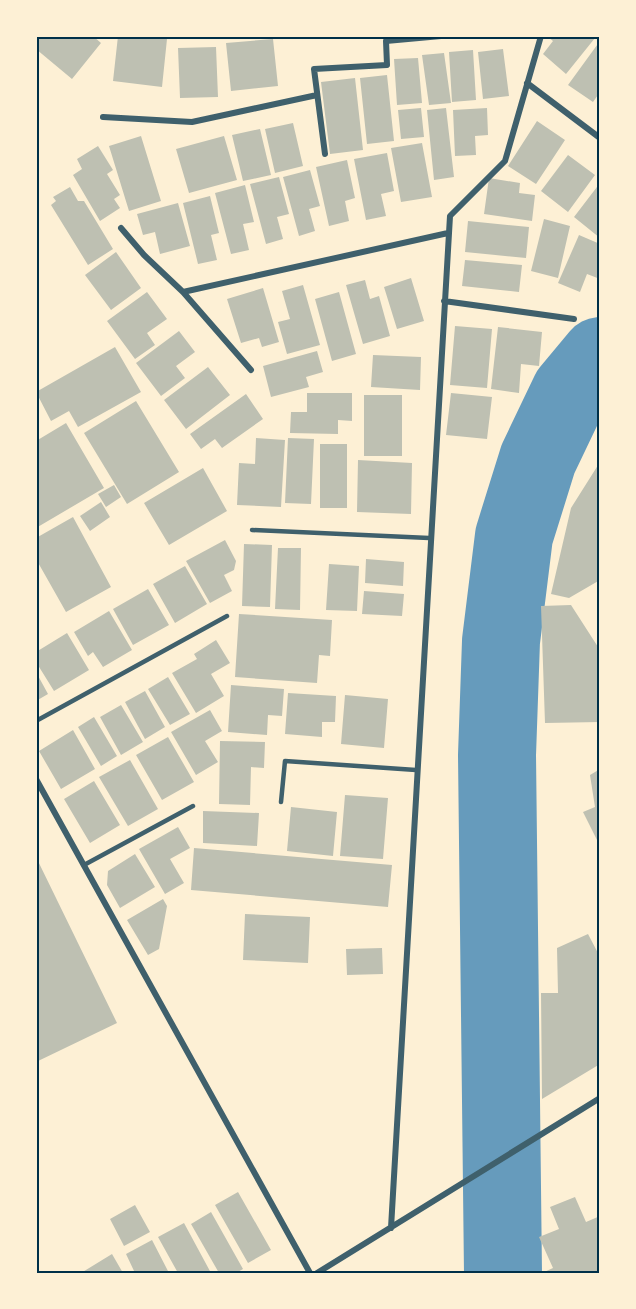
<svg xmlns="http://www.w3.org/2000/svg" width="636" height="1309" viewBox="0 0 636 1309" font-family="'Source Sans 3',sans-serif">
<rect width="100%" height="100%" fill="#fdf0d5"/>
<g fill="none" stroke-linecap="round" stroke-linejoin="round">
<path stroke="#669bbc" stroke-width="78" d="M503 1273 497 755 501 641 514 536 538 459 570 392 600 356"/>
</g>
<path fill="#bec0b2" d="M42 36H93L101 43 72 79 36 49V43Z
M118 36H141L167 39 162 87 113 81Z
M547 36H592L595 38 566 74 543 54 553 41Z
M273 39 278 86 231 91 226 43Z
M600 41V92L593 102 568 85Z
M216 47 218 97 180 98 178 48Z
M503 49 509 96 483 99 478 52Z
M473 50 476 100 452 102 449 52Z
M444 53 451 103 429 105 422 55Z
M418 58 422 103 397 105 394 59Z
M387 75 394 141 367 144 360 78Z
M355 78 363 150 330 154 321 82Z
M421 108 424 137 401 139 398 110Z
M446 108 454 177 434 180 427 110Z
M487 108 488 135 475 136 476 155 455 156 453 110Z
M537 121 565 140 536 184 508 166Z
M293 123 303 166 275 173 265 129Z
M260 129 271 175 243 181 232 135Z
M141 136 161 201 129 211 109 146Z
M224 136 237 180 189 193 176 149Z
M422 143 432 197 401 202 391 148Z
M98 146 113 170 107 174 120 195 114 199 120 208 100 221 73 175 82 169 77 159Z
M387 153 394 191 381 194 386 216 366 220 354 159Z
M568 155 595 175 568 212 541 191Z
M347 160 355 198 345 201 349 221 329 226 316 167Z
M310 170 320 206 309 209 315 231 299 236 283 177Z
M279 177 289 214 277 217 283 239 266 244 250 184Z
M489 178 520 183 519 193 535 195 532 221 484 214Z
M600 183V238L574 217Z
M245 185 254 222 243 224 249 250 231 254 215 193Z
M70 187 78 201H84L113 249 88 265 51 205 56 201 53 197Z
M210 196 219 233 211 235 217 260 198 264 183 203Z
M178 203 190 246 160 254 155 232 143 235 137 214Z
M544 219 570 226 558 278 531 271Z
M468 221 529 227 526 258 465 252Z
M579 235 600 244V279L587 274 580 292 558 283Z
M116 252 141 288 111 310 85 275Z
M465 260 522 265 519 292 462 286Z
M411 278 424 321 397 329 384 287Z
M365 280 370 299 379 296 390 336 363 344 346 285Z
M303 285 320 345 287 354 278 322 290 319 282 291Z
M263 288 279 342 262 347 259 338 241 343 227 299Z
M147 292 167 319 147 333 155 345 135 359 107 321Z
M339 292 356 354 332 361 315 299Z
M455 326 492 329 487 388 450 385Z
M498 327 542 332 539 366 521 364 519 393 491 389Z
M179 331 195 352 176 366 185 378 161 396 136 363Z
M115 347 141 392 78 427 69 411 51 421 36 392Z
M317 351 323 372 306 377 309 387 271 397 263 366Z
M373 355 421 357 420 390 371 387Z
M208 367 230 395 186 429 164 400Z
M307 393H352V421L338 420V434L290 433 291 412H307Z
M451 393 492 397 487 439 446 435Z
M246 394 263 419 222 448 215 439 201 449 190 434Z
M364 395H402V456H364Z
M136 401 179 472 127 504 84 433Z
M66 423 104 488 36 528V441Z
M256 438 285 440 281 507 237 505 239 463 255 464Z
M288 438 314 439 311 504 285 503Z
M320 444H347V508H320Z
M358 460 412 463 411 514 357 512Z
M600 462V580L569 598 551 594 571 508Z
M203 468 227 511 169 545 144 503Z
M114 485 121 497 106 507 98 494Z
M101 502 110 517 90 531 80 516Z
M73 517 111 587 66 612 36 559V538Z
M225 540 236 561 234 570 224 575 232 591 210 603 186 561Z
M244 544 272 545 270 607 242 606Z
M278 548H301L300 610 275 609Z
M366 559 404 562 403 586 365 583Z
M329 564 359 566 357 611 326 610Z
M185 566 207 604 175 623 153 584Z
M148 589 169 625 133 645 113 609Z
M364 591 404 594 402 616 362 614Z
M571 605 600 650V722L545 723 541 606Z
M109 611 132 650 103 667 93 652 88 656 74 632Z
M239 614 332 620 330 656 319 655 317 683 235 677Z
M67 633 89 670 54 691 36 662V652Z
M216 640 230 663 211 674 224 696 196 713 172 673 197 659 194 654Z
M36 672 48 694 36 701Z
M168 677 190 714 170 725 148 689Z
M231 685 284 689 282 716 268 715 267 735 228 732Z
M145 691 165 727 145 739 125 702Z
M288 693 336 696 335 722H322V737L285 734Z
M345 695 388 699 384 748 341 744Z
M121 705 143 742 121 755 100 717Z
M210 710 222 731 205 741 218 762 196 775 171 732Z
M94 717 117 756 101 766 78 727Z
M73 730 95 769 61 789 39 751Z
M168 737 194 782 162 800 136 755Z
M220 741 265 742 264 768 251 767 250 805 219 804Z
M130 760 158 809 128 826 99 777Z
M600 769V846L583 812 595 807 590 775Z
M94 781 120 825 90 843 64 799Z
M345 795 388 798 383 859 340 856Z
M291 807 337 812 333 856 287 851Z
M203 811 259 813 257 846 203 843Z
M178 827 190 848 170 859 184 883 165 894 139 849Z
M194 848 392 865 388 907 191 890Z
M135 854 155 887 120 908 107 885 108 871Z
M36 857 117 1023 36 1062Z
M163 899 167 906 159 949 148 955 127 920Z
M245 914 310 917 308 963 243 960Z
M588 934 599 955 600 954V1064L542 1099 541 993H558L557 948Z
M382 948 383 974 347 975 346 949Z
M238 1192 271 1250 248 1263 215 1205Z
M575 1197 586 1222 600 1216V1273H542L553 1268 539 1237 559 1229 550 1207Z
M135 1205 150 1232 124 1246 110 1219Z
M211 1212 243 1269 236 1273H219L191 1224Z
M184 1223 211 1273H178L158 1237Z
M152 1240 169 1273H135L126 1254Z
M112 1254 123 1273H81Z"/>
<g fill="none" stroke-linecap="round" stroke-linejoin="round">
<path stroke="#3f606c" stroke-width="4.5" d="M252 530 429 538
M36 721 227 616
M281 802 285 761 416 770
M84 865 193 806"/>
<path stroke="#3f606c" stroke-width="6" d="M527 83 600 138
M103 117 192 122 317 95
M325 154 314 69 387 65 386 41 441 36
M121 228 144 255 183 292 251 370
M183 292 448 233
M444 301 574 319
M36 779 310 1273
M391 1228 450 216 505 161 541 36
M317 1273 600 1098"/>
</g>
<rect width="636" height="1309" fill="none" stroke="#fdf0d5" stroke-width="75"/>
<rect x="38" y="38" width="560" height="1234" fill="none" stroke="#003049" stroke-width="2"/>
</svg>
